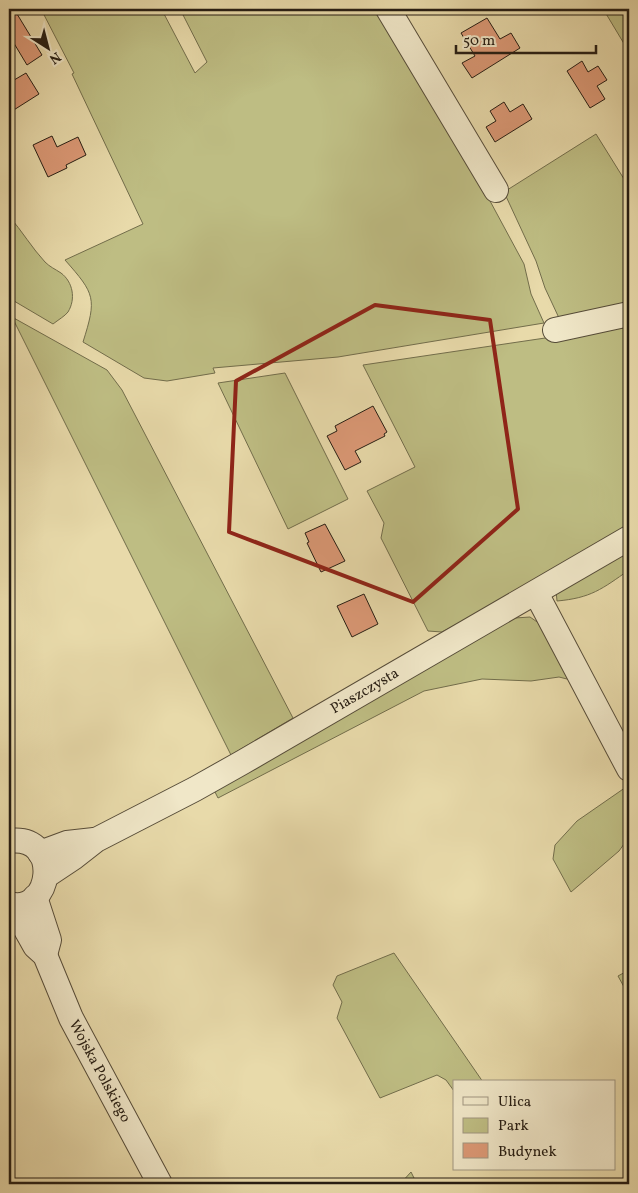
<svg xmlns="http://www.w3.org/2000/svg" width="638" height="1193" viewBox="0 0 638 1193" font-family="Vollkorn,serif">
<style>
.green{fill:#bebd83;stroke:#726d4b}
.building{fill:#dc9976;stroke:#261d13}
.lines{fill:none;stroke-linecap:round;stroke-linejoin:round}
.minor-casing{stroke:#564c39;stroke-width:26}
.minor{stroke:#f0e7c8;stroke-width:24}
.marked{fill:none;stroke:#8f2418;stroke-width:4;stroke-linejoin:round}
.labels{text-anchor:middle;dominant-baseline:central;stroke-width:4;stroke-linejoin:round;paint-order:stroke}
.street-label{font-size:15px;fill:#261d13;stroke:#f0e7c8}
</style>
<rect width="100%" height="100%" fill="#e8daaa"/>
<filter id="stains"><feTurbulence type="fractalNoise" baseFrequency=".004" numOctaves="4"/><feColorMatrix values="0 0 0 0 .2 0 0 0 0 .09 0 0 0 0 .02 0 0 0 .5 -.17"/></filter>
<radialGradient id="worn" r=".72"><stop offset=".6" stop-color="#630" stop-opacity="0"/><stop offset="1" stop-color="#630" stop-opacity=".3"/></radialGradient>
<g class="green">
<path d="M41,9h114l2,3h6l32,61 12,-11 -27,-53h203l59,103 82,152 7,30 13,29 -206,34 -125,11 2,5 -48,8 -23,-3 -61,-36c14,-44 12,-48 -18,-82l78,-36 -71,-150 2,-1z"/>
<polygon points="603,9 629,9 629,52 605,12"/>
<polygon points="596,134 629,187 629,306 559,318 545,288 536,261 504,192"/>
<path d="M9,216c13,15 23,32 36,46 5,5 10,7 16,11 12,9 15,26 7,39 -3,4 -10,8 -15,12l-44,-26z"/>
<polygon points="12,317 107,370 122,390 293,718 231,755"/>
<polygon points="629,324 629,526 489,607 442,632 428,631 381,538 384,523 367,491 415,467 363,365 606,329"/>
<polygon points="285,373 348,499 288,529 218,383"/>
<path d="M629,547v23c-27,19 -38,28 -72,31l-1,-11z"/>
<polygon points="530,617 543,626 575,681 559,677 531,681 482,679 424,691 218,798 214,790 499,623 515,618"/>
<polygon points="629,785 629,837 619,851 571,892 553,859 555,845 577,821"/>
<polygon points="394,953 483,1082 454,1082 454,1091 446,1080 437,1075 380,1098 337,1018 342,1002 333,985 337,976"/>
<polygon points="629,970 629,996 618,976"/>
<polygon points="411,1172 417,1184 400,1184"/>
</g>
<g class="building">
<polygon points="9,9 14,9 42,55 27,65 9,35"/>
<polygon points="487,18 500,39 511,33 520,48 472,78 462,63 475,56 461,33"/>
<polygon points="582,61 588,72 598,66 607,80 597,86 605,99 590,108 567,71"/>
<polygon points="26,73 39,94 9,113 9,83"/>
<polygon points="504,102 510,112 523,104 532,119 495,142 486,127 496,121 490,111"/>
<polygon points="52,136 57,147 78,137 86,155 66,165 67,168 48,177 33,145"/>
<polygon points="373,406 387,432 384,434 385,436 355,451 361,462 345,470 327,436 337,431 335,426"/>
<polygon points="325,524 345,561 321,572 307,543 309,542 305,533"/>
<polygon points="364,594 378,624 352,637 337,606"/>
</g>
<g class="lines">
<g class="minor-casing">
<g id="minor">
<polyline points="388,9 496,190"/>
<polyline points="555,330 629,314"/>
<polyline points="536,593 629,769"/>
<path d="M9,841c54,-7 43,75 0,63"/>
<polyline points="40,853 67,843 94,840"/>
<path id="s1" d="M46,876l27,-18 23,-18 99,-51 48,-27 386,-224"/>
<polyline points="35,897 49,940 45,955"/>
<path id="s2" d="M12,905l23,41 10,9 26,63 89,166"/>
</g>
</g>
<use href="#minor" class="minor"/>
</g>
<path class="marked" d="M375,305l115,15 28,189 -105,93 -184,-70 7,-151z"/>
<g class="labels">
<g class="street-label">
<text stroke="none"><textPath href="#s1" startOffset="369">Piaszczysta</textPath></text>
<text stroke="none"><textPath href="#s2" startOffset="189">Wojska Polskiego</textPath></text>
</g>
</g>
<rect width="638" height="1193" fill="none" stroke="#e8daaa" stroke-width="30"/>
<rect x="10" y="10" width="618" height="1173" fill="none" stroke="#261d13" stroke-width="2.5"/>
<rect x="15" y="15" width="608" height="1163" fill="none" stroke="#261d13"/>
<rect x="453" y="1080" width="162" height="90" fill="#f0e7c8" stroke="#9f9680"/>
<rect x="463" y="1097" width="25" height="8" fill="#f0e7c8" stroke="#9f9680"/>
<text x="498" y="1106" font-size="15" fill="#261d13">Ulica</text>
<rect x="463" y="1118" width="25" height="15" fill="#bebd83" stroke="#9f9680"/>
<text x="498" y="1130" font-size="15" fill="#261d13">Park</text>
<rect x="463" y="1143" width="25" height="15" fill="#dc9976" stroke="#9f9680"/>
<text x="498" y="1156" font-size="15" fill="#261d13">Budynek</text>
<g transform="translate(48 48) rotate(144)" stroke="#f0e7c8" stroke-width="4" paint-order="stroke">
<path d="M0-4L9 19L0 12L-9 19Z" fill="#261d13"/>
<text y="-8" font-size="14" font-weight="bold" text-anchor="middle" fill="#261d13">N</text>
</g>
<path d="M456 45v8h140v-8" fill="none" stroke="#261d13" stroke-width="2.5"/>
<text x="463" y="45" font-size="15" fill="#261d13" stroke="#f0e7c8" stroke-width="4" paint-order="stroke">50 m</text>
<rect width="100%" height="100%" filter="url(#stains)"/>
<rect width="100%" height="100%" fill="url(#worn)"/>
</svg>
